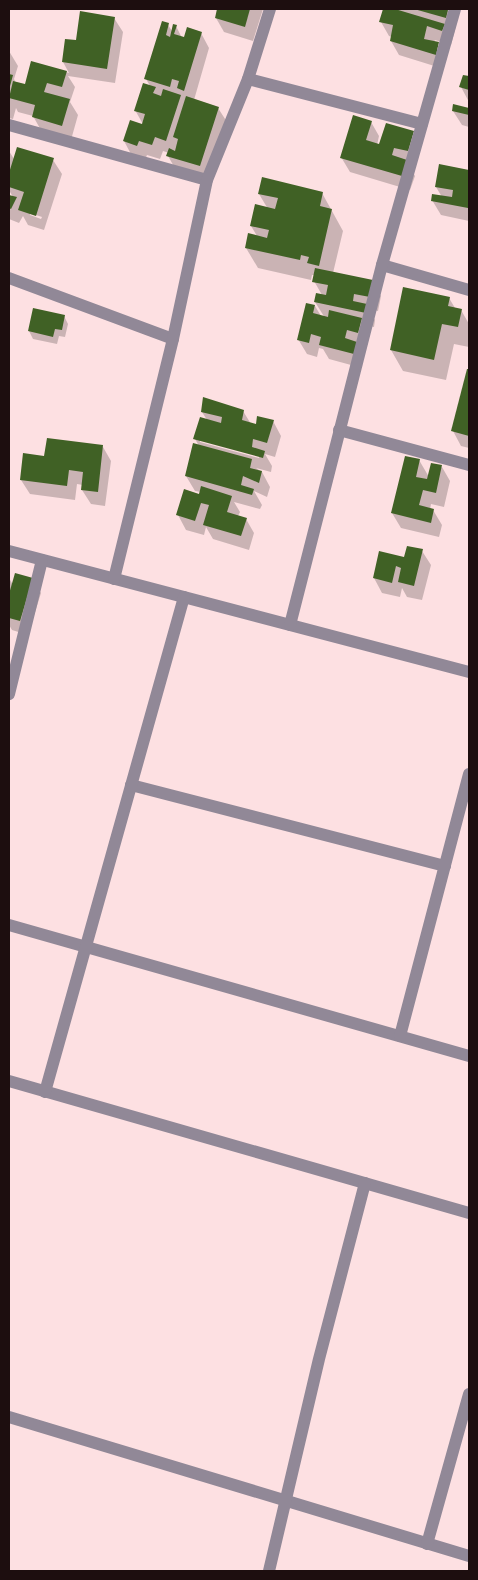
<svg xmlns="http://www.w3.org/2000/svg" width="478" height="1580" viewBox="0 0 478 1580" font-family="'Work Sans',sans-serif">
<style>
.shadow{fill:#0003;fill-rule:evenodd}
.building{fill:#406125}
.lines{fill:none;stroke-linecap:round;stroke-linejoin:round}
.street{stroke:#918897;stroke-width:12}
</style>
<rect width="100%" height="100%" fill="#fde0e2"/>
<g class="shadow">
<polygon points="219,9 263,9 253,41 224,32 216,18"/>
<polygon points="385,9 442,9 448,11 456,26 451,45 435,40 434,42 444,69 399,55 391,41 392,37 389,36 381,22"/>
<polygon points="114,18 123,32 115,83 68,76 75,87 70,102 78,115 71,140 42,132 33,116 18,112 16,108 13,119 9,118 9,51 18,66 14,79 16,83 26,86 32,62 69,73 63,62 77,42"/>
<polygon points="168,25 172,31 176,26 182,38 201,33 209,48 194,100 218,108 227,122 208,180 176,170 168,156 169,153 163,151 160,159 147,155 145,160 132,156 124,141 131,121 144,126 135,110 150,86 146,79"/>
<polygon points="464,76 469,78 469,102 461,87"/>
<polygon points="454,105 469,109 469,127 462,125 453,111"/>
<polygon points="371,122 379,136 377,145 380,146 413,133 407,163 415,176 410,190 350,172 341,157"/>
<path d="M9,151l5,8 39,1 9,14 -18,56 -16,-5 -5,-9 -4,7 -10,-4v-23l4,1 -3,-5 -1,3zM30,213l12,4 -1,2 -11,-4z"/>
<polygon points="440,166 469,171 469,221 441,215 432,200 442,197 436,187"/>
<polygon points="322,193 343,231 333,273 373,281 381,296 378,311 369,309 375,320 374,327 364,325 362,368 329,359 323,349 319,348 317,357 307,354 298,339 315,306 321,316 325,318 315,302 322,295 314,281 315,275 312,275 311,280 258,268 246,248 257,236 251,226 268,209 259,194"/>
<polygon points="404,288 449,298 455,308 461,310 469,324 469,347 454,344 446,380 403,371 391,350"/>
<polygon points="64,316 68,324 65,337 59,336 57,344 33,339 29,331"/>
<polygon points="468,370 469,370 469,448 461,446 453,431"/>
<path d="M243,411l8,13 6,2 16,-5 8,15 -6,21 -10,-3 7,12 -1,6 -15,-4 6,4 8,15 -3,10 -13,-6 8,14 -2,4 -26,-7 6,10 -2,4 8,3 8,14 -5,17 -36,-11 -7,-12 -2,8 -18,-5 -8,-15 23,-23 -6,-1 -9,-15 13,-30 -4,-7 12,-19 -5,-8zM200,439l59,17v2l-59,-16z"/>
<polygon points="103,447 111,461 105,506 91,504 82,490 83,485 77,484 75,500 30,494 21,480 45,457"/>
<polygon points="419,460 429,477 442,467 450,481 444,507 431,504 430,510 433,510 442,525 439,537 401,528 392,513"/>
<polygon points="422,551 431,565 422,600 407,597 402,588 400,597 382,593 374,578"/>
<polygon points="9,578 13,585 32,579 41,593 28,635 12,630 9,625"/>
</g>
<g class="building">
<polygon points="217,9 250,9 245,27 215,18"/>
<polygon points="383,9 395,9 445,24 442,31 427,26 424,39 439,42 436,55 390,41 393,25 379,22"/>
<polygon points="414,9 442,9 448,10 446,18"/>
<polygon points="80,11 115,17 107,69 62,62 65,39 76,40"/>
<polygon points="162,21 169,23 166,35 170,37 173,24 177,25 174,34 184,37 187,27 202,32 184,91 177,88 179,81 172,79 170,87 144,79"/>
<polygon points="31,61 67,71 62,87 47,83 44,92 70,99 62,126 32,117 35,105 9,98 13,81 25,84"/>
<polygon points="9,74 13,75 9,90"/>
<polygon points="463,75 469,76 469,90 459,87"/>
<polygon points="143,83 156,87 153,93 161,96 163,89 181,95 166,141 155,137 152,145 139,141 137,146 123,141 130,120 142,124 145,114 134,111"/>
<polygon points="186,96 219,107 200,166 166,156 169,148 175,151 178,139 173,137"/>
<polygon points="453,104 469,108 469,115 452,111"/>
<polygon points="353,115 372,121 366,140 379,144 386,123 414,131 408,151 394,148 392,155 407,160 402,176 340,158"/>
<polygon points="17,147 54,158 36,216 18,210 24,192 9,187 9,173"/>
<polygon points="439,164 469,170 468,208 431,201 432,194 452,197 453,190 435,187"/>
<polygon points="262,177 323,192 320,206 332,209 319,266 307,263 309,257 301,255 300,260 245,248 248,233 267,238 269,230 250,226 255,204 275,209 278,198 258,194"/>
<polygon points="9,195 17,197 11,209 9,208"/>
<polygon points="315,268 373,280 370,297 354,294 353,301 367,304 366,313 314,302 316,293 326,295 328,285 312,282"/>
<polygon points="403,287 450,297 448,306 462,309 458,327 442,324 434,360 390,350"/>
<polygon points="306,303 315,305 313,313 328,317 329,310 362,318 358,333 347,330 345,338 357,342 354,354 319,345 321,337 311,334 309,343 297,340"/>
<polygon points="33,308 65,315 62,330 55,329 53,337 28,331"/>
<polygon points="467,369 469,369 469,436 451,431"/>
<polygon points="203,397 244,410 242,420 256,424 257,416 274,420 267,443 253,439 252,447 265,451 263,458 193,439 200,417 221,423 222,417 201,412"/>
<polygon points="47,438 103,445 98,492 81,490 83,472 69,470 67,486 20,480 23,453 44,456"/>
<polygon points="193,443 252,459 250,468 262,471 259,483 243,476 241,485 254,489 252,495 185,476"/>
<polygon points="405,456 420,459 416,477 427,479 431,463 442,465 436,493 423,490 419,505 434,509 431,523 391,513"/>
<polygon points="201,486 232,496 227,512 247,518 241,536 203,525 209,505 201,503 195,521 176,515 184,489 199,494"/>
<polygon points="407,546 423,549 414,586 398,582 401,568 396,566 392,583 373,578 379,551 404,557"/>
<polygon points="15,573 33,578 20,621 9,618 9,594"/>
</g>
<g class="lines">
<g class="street">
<polyline points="248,79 422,124"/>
<polyline points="9,125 207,180"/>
<polyline points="382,265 469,290"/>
<polyline points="9,278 173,339"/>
<polyline points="339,430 469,465"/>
<polyline points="9,551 469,672"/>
<polyline points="114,579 173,339 207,180 248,79 270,9"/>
<polyline points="290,625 382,265 455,9"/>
<polyline points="9,694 42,560"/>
<polyline points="131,785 445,866"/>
<polyline points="9,925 469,1056"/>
<polyline points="400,1036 469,774"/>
<polyline points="9,1081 469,1213"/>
<polyline points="45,1092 184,597"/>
<polyline points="9,1417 469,1556"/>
<polyline points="427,1544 469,1394"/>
<polyline points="269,1571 319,1359 365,1183"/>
</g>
</g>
<rect width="478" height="1580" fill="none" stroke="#1d0e0f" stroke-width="20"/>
</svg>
